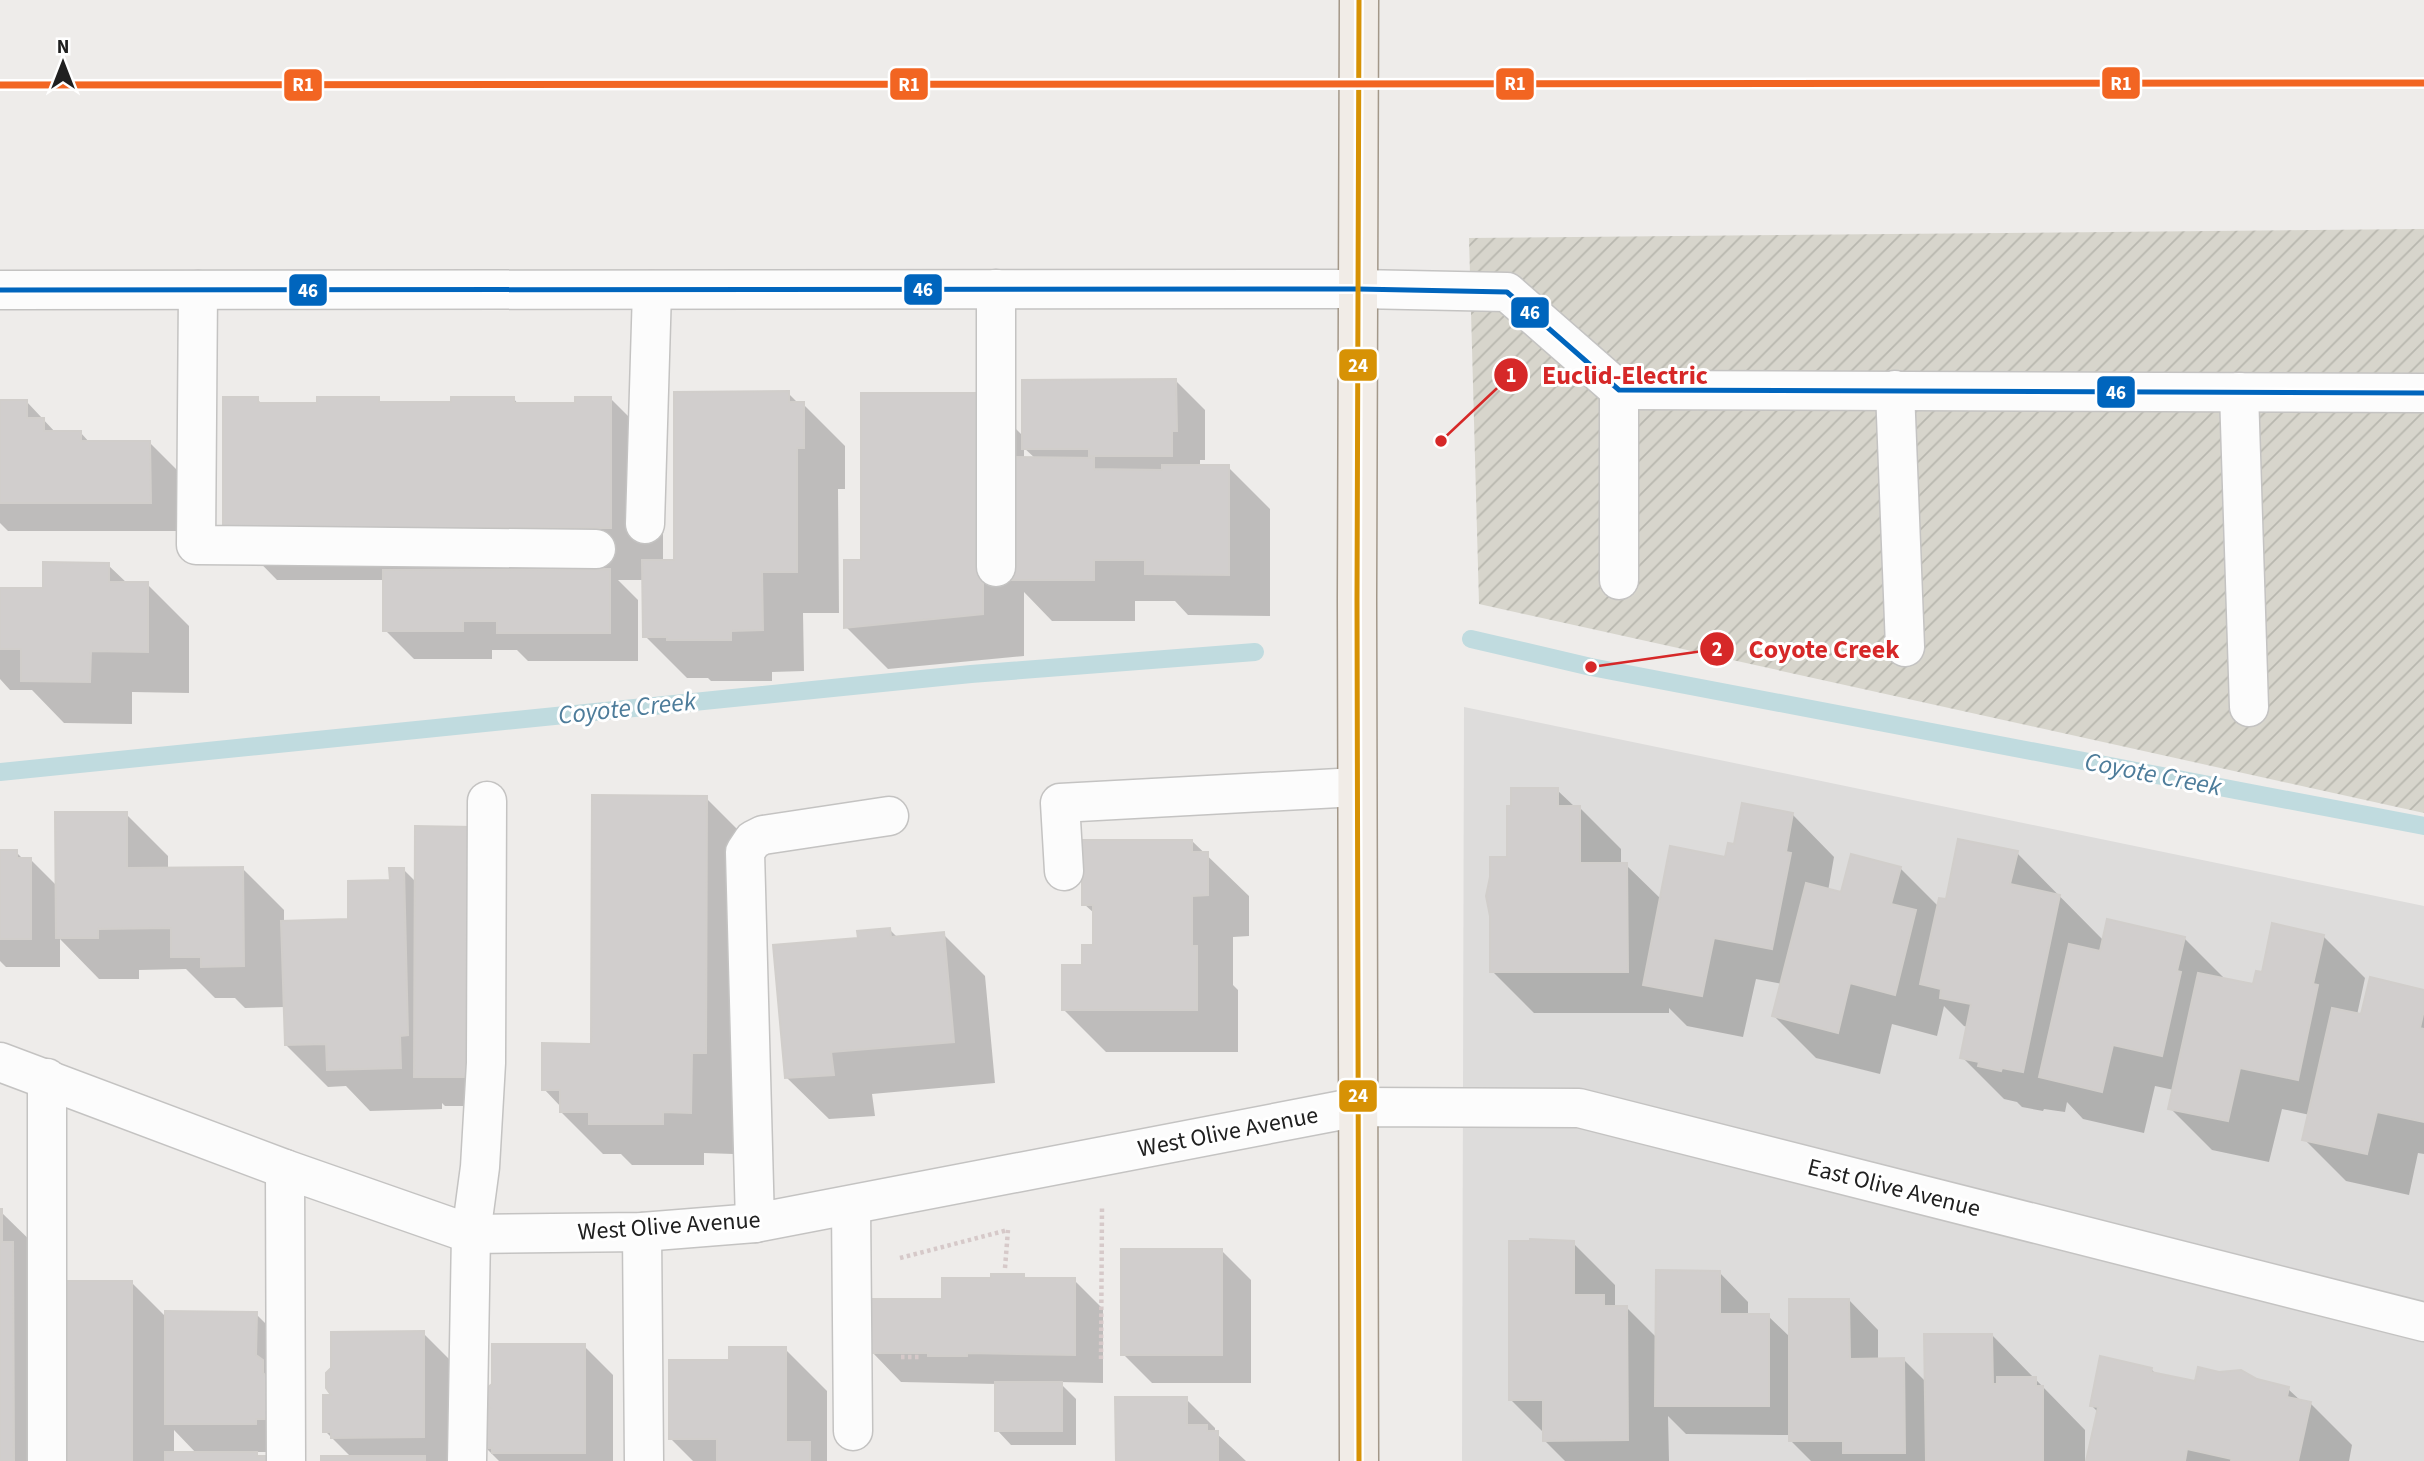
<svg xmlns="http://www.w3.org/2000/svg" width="2424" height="1461" viewBox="0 0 2424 1461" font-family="'Source Sans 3',sans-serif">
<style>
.residential{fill:#dddcdb}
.construction{fill:url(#construction-furrows)}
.shadow{fill:#0003;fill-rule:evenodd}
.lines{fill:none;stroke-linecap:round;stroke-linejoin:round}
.stream{stroke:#c0dbdf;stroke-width:18}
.building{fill:#d1cecd;stroke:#d1cecb;stroke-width:2}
.minor-casing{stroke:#c4c3c2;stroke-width:41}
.major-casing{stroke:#a39788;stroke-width:41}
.path{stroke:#d6c9c9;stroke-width:4.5;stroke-dasharray:3.5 3.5;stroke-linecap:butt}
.minor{stroke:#fcfcfc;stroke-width:38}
.major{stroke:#f1ece7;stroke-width:38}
.bus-1-casing{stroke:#fff;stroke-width:10}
.bus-2-casing{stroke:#fff;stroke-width:10}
.bus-1{stroke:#0065bd;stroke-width:5}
.bus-2{stroke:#d79205;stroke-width:5}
.rail-1-casing{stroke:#fff;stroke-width:12}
.rail-1{stroke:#f26522;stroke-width:7}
.labels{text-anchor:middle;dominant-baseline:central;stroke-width:6;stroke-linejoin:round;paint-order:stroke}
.street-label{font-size:24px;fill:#202020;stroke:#fff}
.water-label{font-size:26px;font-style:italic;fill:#4d7c9a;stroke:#fff}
.leader{fill:none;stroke:#d62828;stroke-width:2.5}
.callout-dot{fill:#d62828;stroke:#fff;stroke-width:2.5}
.mark-label{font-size:21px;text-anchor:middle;font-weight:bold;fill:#fff}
.callout-label{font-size:26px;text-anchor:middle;font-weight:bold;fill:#d62828;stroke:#fff;stroke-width:6;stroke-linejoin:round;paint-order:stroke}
.line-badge{stroke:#fff;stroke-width:2.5}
.badge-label{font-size:19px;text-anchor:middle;font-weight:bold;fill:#fff}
</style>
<defs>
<pattern id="construction-furrows" width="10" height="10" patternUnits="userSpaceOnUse" patternTransform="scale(1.75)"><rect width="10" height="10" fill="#d7d5cc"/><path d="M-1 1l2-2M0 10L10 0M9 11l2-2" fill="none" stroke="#b8b7af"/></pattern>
</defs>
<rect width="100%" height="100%" fill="#eeecea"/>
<polygon class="residential" points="1464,707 2424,906 2424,1461 1462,1461"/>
<polygon class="construction" points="2424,229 2424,813 1479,604 1469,238"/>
<g class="shadow">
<path d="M1175,380l30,30v50h-5v7h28l42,42v107l-82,-1 -13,-14h-40v20h-83l-28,-29v64l-136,13 -42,-42 17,-65 119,-167 42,42zM1024,448l12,11h-12z"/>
<polygon points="788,393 799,404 803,404 845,446 845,489 838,489 839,613 803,613 804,671 772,672 772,681 711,681 708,678 687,678 645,636 644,580 618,580 638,600 638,661 528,661 517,650 492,650 492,659 414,659 385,630 385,580 277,580 225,527 257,399 263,405 319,405 378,399 383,404 453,404 514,399 519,405 577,405 611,399 663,451 663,562 676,562"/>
<polygon points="0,402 27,402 56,433 81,433 90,443 150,443 179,472 179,531 8,531 0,523"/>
<polygon points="108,565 128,584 147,584 189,626 189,693 132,692 132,724 64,723 32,690 10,690 0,679 0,590 44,590"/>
<polygon points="1557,790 1575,807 1579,807 1621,849 1621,865 1626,865 1662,900 1727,859 1735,846 1793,815 1834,857 1828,891 1842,894 1900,868 1939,907 2017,853 2104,941 2184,938 2226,980 2254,986 2263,974 2323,936 2365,978 2357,1015 2363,1016 2424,992 2424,1154 2418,1153 2409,1195 2346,1181 2304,1139 2310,1115 2282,1109 2269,1162 2212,1150 2170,1108 2174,1090 2155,1086 2144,1133 2083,1119 2067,1102 2065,1112 2044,1109 2043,1111 2022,1107 2017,1102 2004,1099 1962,1057 1968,1027 1964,1026 1944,1006 1937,1036 1892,1024 1880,1074 1816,1058 1774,1016 1782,984 1756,979 1743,1037 1687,1026 1669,1008 1669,1013 1534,1013 1492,971 1509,859"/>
<polygon points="706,798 748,840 733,1094 733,1154 704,1153 704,1165 632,1165 621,1154 603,1154 561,1112 561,1107 544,1089 593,1046"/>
<polygon points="126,814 168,856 168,869 243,869 284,910 284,923 350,921 404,870 416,882 501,1106 445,1106 442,1103 442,1109 370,1111 346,1086 328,1087 286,1045 285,1007 245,1008 235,998 215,998 186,969 139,970 139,979 99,979 60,939 60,967 6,967 0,961 0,852 16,852 24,860 31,860 57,886"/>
<polygon points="1192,841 1249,896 1249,936 1233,937 1233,985 1238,990 1238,1052 1106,1052 1064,1010 1095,947 1095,914 1084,904"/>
<polygon points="890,930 898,938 943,934 985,976 995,1083 872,1094 875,1116 829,1119 787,1078 860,939"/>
<polygon points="0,1211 43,1253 55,1461 0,1461"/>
<polygon points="1573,1243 1615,1285 1615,1307 1626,1307 1657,1338 1719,1272 1748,1302 1748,1316 1768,1316 1791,1338 1849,1300 1878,1330 1878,1360 1904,1360 1927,1383 1992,1335 2085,1430 2085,1461 1811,1461 1791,1441 1791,1435 1686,1434 1668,1416 1669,1461 1565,1461 1545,1441 1545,1434 1510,1399"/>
<polygon points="1222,1251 1251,1280 1251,1383 1152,1383 1123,1354"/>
<polygon points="1023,1275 1028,1280 1074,1280 1103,1309 1103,1383 1059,1382 1076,1399 1076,1445 1011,1445 997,1430 997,1384 901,1382 872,1352 944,1300 993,1280"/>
<path d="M132,1283l35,35 89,-4 29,29v109h-30l5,6 10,3h-211zM174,1430l23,24h-23z"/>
<polygon points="423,1333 452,1362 453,1461 323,1461 352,1458 325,1431 335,1397"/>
<polygon points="584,1346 613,1375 613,1461 499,1461 485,1447 494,1410"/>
<polygon points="785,1349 827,1391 827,1461 693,1461 671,1439 730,1362"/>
<polygon points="2151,1369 2156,1374 2196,1383 2256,1381 2288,1389 2301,1401 2310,1403 2352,1445 2349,1461 2087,1461 2098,1412 2091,1405"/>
<polygon points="1186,1399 1215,1428 1215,1432 1246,1461 1118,1461"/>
</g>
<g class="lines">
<g class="stream">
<polyline points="1471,639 1591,667 2424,826"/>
<polyline points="0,772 971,674 1255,652"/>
</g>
</g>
<g class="building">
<polygon points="1176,379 1177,431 1172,431 1172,456 1089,456 1089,449 1022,449 1022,380"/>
<polygon points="789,391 789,402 804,402 804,448 797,448 797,572 762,572 763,630 731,631 731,640 667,640 667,637 643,637 642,560 674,560 674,392"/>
<polygon points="861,393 983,393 983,614 844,628 844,560 861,560"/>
<polygon points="223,397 258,397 258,403 317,403 317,397 379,397 379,402 451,402 451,397 514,397 514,403 575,403 575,397 611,397 611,528 223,528"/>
<polygon points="0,400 27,400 27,418 44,418 44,431 81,431 81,441 150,441 151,503 0,503"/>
<polygon points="1009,457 1094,458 1094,469 1162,470 1162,465 1229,465 1229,575 1145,574 1145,560 1094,560 1094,580 1009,580"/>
<polygon points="43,562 109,563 109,582 148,582 148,652 91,651 90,682 21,681 21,649 0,649 0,588 43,588"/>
<polygon points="610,569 610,633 497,633 497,621 463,621 463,631 383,631 383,570"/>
<polygon points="1511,788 1558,788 1558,806 1580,806 1580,863 1627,863 1628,972 1490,972 1490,916 1486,896 1490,877 1490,857 1507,857 1507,806 1511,806"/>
<polygon points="592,795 707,796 706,1053 692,1053 691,1113 663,1112 663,1124 589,1124 589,1112 560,1112 560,1090 542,1090 542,1043 591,1044"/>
<polygon points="1742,803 1793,813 1786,852 1791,853 1772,949 1714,938 1702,996 1643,985 1670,846 1725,857 1728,843 1734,844"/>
<polygon points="55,812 127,812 127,868 243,867 244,966 201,967 201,957 171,957 171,928 98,929 98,938 56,938"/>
<polygon points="415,826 473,827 472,1077 414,1077"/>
<polygon points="1958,839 2018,851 2010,884 2060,895 2023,1072 2002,1068 2001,1071 1978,1066 1979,1062 1960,1058 1971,1004 1940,998 1941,989 1920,984 1939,898 1946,899"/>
<polygon points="1082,840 1192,840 1192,852 1208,852 1208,895 1192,896 1192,946 1197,946 1197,1010 1062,1010 1062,965 1082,965 1082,945 1093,945 1093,905 1082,905"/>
<polygon points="0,850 17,850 17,858 31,858 31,939 0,939"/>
<polygon points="1851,854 1901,867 1891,904 1916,910 1895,995 1850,983 1838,1033 1772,1016 1806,883 1841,892"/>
<polygon points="389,868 404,868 408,1035 400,1036 401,1068 327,1070 326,1044 285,1045 281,921 348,919 348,881 390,880"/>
<polygon points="2107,919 2185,937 2177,971 2181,972 2162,1056 2113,1045 2102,1092 2039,1077 2069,944 2100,951"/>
<polygon points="2272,923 2324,935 2313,984 2318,985 2298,1080 2240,1068 2228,1121 2168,1109 2198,973 2253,984 2256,971 2262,972"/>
<polygon points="890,928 891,937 944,932 954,1042 831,1052 834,1075 785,1078 773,945 858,938 857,931"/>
<polygon points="2370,977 2424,990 2424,1010 2420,1028 2424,1029 2424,1122 2377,1112 2367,1154 2302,1140 2332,1008 2361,1014"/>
<polygon points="0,1209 2,1209 2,1242 13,1242 14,1461 0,1461"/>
<polygon points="1530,1239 1574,1241 1574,1295 1604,1295 1604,1306 1627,1306 1628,1440 1543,1441 1543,1400 1509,1400 1509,1241 1530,1241"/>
<rect x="1121" y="1249" width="101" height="106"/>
<polygon points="1656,1270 1720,1271 1720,1314 1769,1314 1769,1406 1655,1406"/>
<polygon points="991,1274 1024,1274 1024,1278 1075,1278 1075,1355 967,1353 967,1356 928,1356 928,1353 870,1353 870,1299 942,1299 942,1278 991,1278"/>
<rect x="57" y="1281" width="75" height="180"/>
<polygon points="1789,1299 1849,1299 1850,1359 1904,1358 1905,1453 1843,1453 1843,1441 1789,1441"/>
<polygon points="165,1311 257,1312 256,1355 263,1360 263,1373 268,1378 268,1419 256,1419 256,1424 165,1424"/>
<polygon points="424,1331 424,1437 331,1438 331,1432 323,1432 323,1395 331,1395 326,1388 326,1373 331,1368 331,1332"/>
<polygon points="1924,1334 1992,1334 1993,1384 1997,1384 1997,1377 2036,1377 2036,1386 2043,1386 2043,1461 1926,1461"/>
<polygon points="492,1344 585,1344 585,1453 492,1453 492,1448 484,1448 483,1408 490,1408 487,1405 486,1389 492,1384"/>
<polygon points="729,1347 786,1347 786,1442 810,1442 810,1461 717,1461 717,1439 669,1439 669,1360 729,1360"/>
<polygon points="2100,1356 2152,1368 2151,1372 2195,1381 2198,1367 2219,1372 2241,1370 2257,1379 2289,1387 2287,1397 2311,1402 2298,1461 2231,1461 2232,1459 2187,1449 2185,1461 2086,1461 2098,1407 2090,1406"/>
<rect x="995" y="1382" width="67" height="49"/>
<polygon points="1115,1397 1187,1397 1187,1425 1207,1425 1207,1431 1218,1431 1218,1461 1116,1461"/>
<polygon points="165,1452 257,1452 257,1456 268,1456 268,1461 165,1461"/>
<rect x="321" y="1456" width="104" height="5"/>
</g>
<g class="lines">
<g class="minor-casing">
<g id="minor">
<polyline points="996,289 996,567"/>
<polyline points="0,290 1358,289 1507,292 1619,390 2424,393"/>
<polyline points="198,290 196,545 596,549"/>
<polyline points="1895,390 1905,647"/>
<polyline points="2239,392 2249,707"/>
<polyline points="645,524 652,290"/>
<polyline points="1619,580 1619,390"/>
<polyline points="1064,871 1060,803 1357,787"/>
<polyline points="0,1062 285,1169 471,1234 642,1232 755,1223 1358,1107 1579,1108 2424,1322"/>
<polyline points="47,1078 47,1461"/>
<polyline points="285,1169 286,1461"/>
<polyline points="851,1206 853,1431"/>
<polyline points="755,1223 745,852 753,840 763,835 889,816"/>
<polyline points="642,1232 644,1461"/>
<polyline points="467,1461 471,1234 480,1167 486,1063 487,801"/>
</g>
</g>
<g class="major-casing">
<polyline id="major" points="1359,1461 1357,600 1359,0"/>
</g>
<g class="path">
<polyline points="900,1258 1008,1230"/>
<polyline points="1005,1268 1008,1230"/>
<polyline points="901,1357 921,1357"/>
<polyline points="1101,1359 1102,1206"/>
</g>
<use href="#minor" class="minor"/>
<use href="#major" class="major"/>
<g class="bus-1-casing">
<polyline id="bus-1" points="0,290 1358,289 1507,292 1619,390 2424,393"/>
</g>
<g class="bus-2-casing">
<polyline id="bus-2" points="1359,1461 1357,600 1359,0"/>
</g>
<use href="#bus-1" class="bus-1"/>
<use href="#bus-2" class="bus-2"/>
<g class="rail-1-casing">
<polyline id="rail-1" points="0,85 2424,83"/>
</g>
<use href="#rail-1" class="rail-1"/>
</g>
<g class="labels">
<g class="street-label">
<text transform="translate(1228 1132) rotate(-11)">West Olive Avenue</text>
<text transform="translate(1894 1188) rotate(14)">East Olive Avenue</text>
<text transform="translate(669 1226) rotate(-4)">West Olive Avenue</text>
</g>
<g class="water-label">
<text transform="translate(627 708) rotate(-6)">Coyote Creek</text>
<text transform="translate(2153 774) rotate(11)">Coyote Creek</text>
</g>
</g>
<path class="leader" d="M1441 441L1511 375M1591 667L1717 649"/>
<g class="callout-dot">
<circle cx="1441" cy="441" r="7"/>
<circle cx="1591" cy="667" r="7"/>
<circle cx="1511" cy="375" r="18"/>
<circle cx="1717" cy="649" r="18"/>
</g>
<g class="mark-label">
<text x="1511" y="382">1</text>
<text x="1717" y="656">2</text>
</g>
<g class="callout-label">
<text x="1625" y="384">Euclid-Electric</text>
<text x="1824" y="658">Coyote Creek</text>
</g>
<g class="line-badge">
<rect x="2101" y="66" width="40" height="34" rx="7" fill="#f26522"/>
<rect x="1495" y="67" width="40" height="34" rx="7" fill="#f26522"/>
<rect x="889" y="67" width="40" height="34" rx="7" fill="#f26522"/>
<rect x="283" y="68" width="40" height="34" rx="7" fill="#f26522"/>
<rect x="903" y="273" width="40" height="33" rx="7" fill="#0065bd"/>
<rect x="288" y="273" width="40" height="34" rx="7" fill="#0065bd"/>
<rect x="1510" y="296" width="40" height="33" rx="7" fill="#0065bd"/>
<rect x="1338" y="348" width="40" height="34" rx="7" fill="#d79205"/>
<rect x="2096" y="375" width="40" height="34" rx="7" fill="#0065bd"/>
<rect x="1338" y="1079" width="40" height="34" rx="7" fill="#d79205"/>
</g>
<g class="badge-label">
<text x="2121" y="90">R1</text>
<text x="1515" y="90">R1</text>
<text x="909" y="91">R1</text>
<text x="303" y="91">R1</text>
<text x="923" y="296">46</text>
<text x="308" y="297">46</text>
<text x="1530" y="319">46</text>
<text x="1358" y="372">24</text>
<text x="2116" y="399">46</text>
<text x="1358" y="1102">24</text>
</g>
<g transform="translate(63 63)" stroke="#ffffff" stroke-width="5" paint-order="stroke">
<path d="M0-5L12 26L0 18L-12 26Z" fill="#202020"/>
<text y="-10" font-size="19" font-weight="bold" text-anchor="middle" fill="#202020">N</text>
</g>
</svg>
